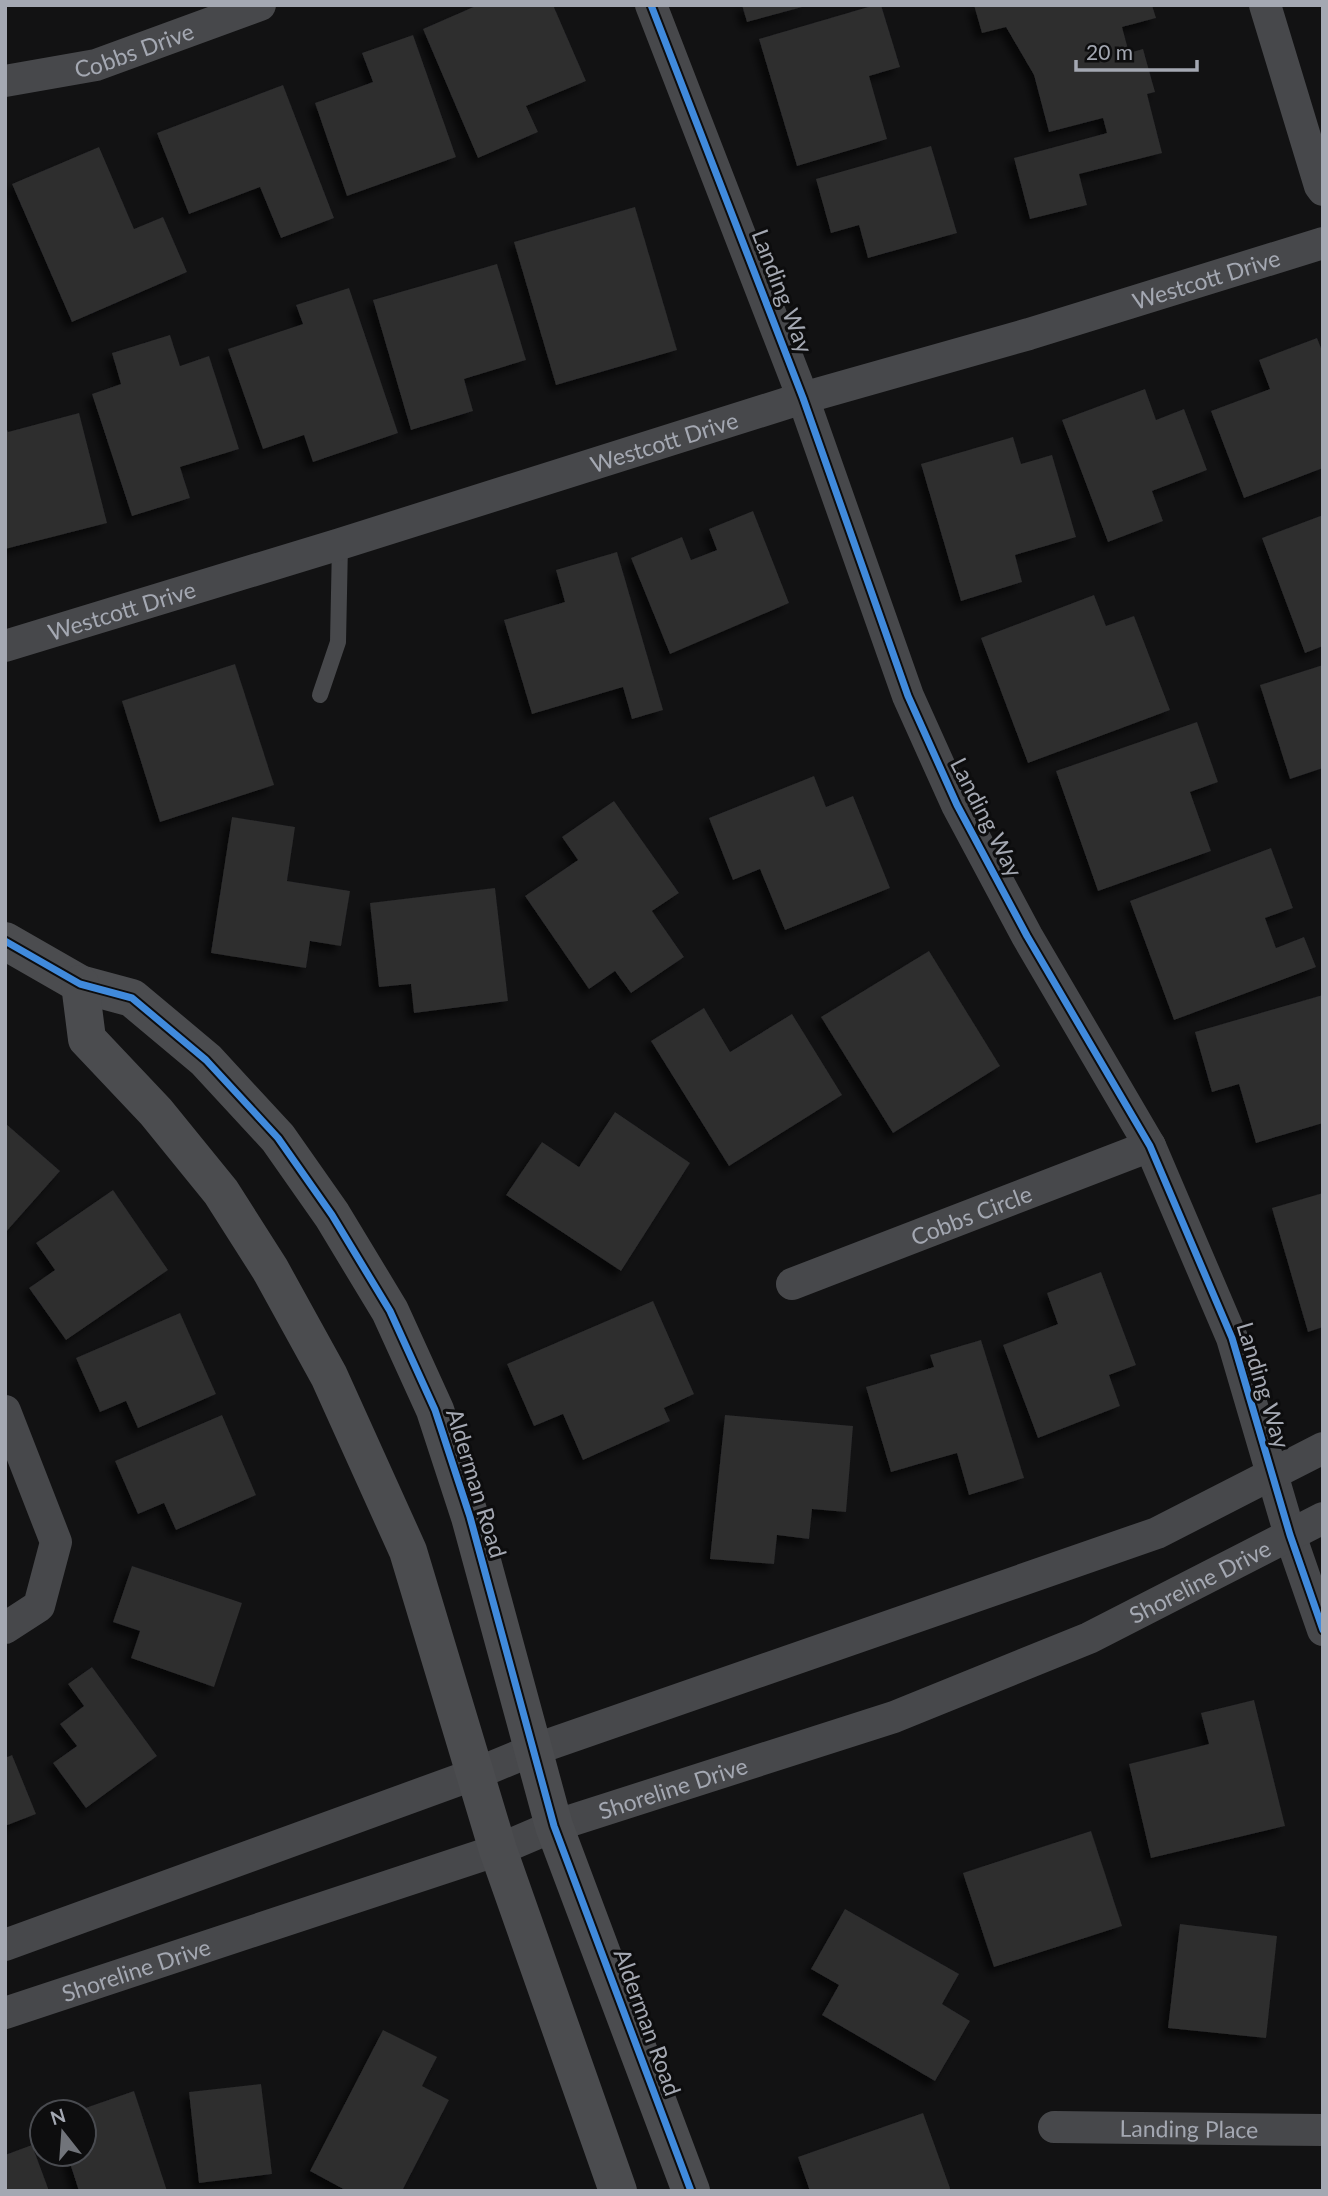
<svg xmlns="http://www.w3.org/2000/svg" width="1328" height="2196" viewBox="0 0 1328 2196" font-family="Lato,sans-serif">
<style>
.building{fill:#2d2d2e;filter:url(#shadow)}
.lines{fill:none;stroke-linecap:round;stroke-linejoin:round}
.lane{stroke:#47484b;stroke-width:16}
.street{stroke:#47484b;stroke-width:32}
.secondary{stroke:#4b4c4f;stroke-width:38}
.cycleway-casing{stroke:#0d0d0e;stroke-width:11}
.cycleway{stroke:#408adc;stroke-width:7}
.labels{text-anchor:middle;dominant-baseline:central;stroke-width:6;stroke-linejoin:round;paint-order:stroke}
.street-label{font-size:23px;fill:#a4a8b2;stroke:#0d0d0e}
</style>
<defs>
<filter id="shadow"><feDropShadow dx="-6" dy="6" stdDeviation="3.5" flood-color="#0009"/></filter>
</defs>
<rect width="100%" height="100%" fill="#121213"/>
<g class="building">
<polygon points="478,5 553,5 586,81 526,106 538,132 478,158 423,29"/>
<polygon points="742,5 806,5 806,6 747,22"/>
<polygon points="875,5 881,5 900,67 869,76 887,139 797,166 759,39"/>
<polygon points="974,5 1152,5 1156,18 1122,27 1129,53 1143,49 1155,92 1147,94 1162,153 1079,174 1087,205 1030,219 1014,158 1107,133 1103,118 1049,132 1034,75 1006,27 982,33"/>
<polygon points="413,35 456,157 347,196 315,103 373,82 362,53"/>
<polygon points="283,85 334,218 281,238 260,187 189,214 157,133"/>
<polygon points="931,146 957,233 868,258 859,225 831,233 816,179"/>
<polygon points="99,147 134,229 163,217 187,272 72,322 12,184"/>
<polygon points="635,207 677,350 556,385 514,242"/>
<polygon points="497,264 526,360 464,379 473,411 411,430 373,300"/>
<polygon points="349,288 398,433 313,462 304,435 263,449 228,349 303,324 296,305"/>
<polygon points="170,335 180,366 209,356 239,449 180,467 190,498 132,516 92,394 121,384 112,353"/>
<polygon points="1317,338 1323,353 1323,435 1321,436 1323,468 1244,498 1211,411 1270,389 1259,360"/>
<polygon points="1145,389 1156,420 1184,409 1207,470 1152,491 1163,521 1108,542 1062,420"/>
<polygon points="79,413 107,523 5,549 5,424 8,432"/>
<polygon points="1013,437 1021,464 1052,455 1076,537 1015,555 1022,582 961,601 921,464"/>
<polygon points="753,511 789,603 670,654 631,558 682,537 691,560 717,550 709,529"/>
<polygon points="1323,515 1323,646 1305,653 1262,538"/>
<polygon points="617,552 663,710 632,719 623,687 532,714 504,620 565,602 556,570"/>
<polygon points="1094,595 1106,626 1134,616 1170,710 1028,763 981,638"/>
<polygon points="235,664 274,785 160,822 122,701"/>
<polygon points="1323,665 1323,768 1290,779 1260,685"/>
<polygon points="1197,722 1218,782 1190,792 1211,851 1098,891 1056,771"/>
<polygon points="814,776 826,807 853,796 890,888 785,930 760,869 733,880 709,818"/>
<polygon points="614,801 679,893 652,911 684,957 631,993 615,971 589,989 525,896 578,860 562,837"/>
<polygon points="232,817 295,827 287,881 350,891 341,946 310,941 306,968 211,953"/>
<polygon points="1271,848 1293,908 1265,918 1276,948 1304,937 1316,967 1174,1020 1130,901"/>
<polygon points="495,888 508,1001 414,1013 411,984 379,987 370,903"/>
<polygon points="929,951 1000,1066 893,1133 821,1017"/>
<polygon points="1323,995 1323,1123 1256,1143 1239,1084 1212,1092 1195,1032"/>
<polygon points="704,1008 730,1052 792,1014 842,1095 729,1166 651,1041"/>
<polygon points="615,1112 690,1163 621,1271 506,1195 542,1142 579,1167"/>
<polygon points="5,1123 60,1171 5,1233"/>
<polygon points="113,1190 168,1270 66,1340 29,1288 55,1270 36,1243"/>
<polygon points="1323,1193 1323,1327 1308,1332 1272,1208"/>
<polygon points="1101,1272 1136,1365 1109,1375 1120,1406 1038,1438 1003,1345 1058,1324 1047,1293"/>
<polygon points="653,1301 694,1394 664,1408 670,1421 583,1460 563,1414 534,1426 507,1364"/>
<polygon points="180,1313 216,1394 138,1428 126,1401 100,1412 76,1358"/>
<polygon points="981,1340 1024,1478 969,1495 957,1453 891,1472 866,1387 934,1367 930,1355"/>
<polygon points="222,1415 256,1495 176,1530 164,1503 138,1514 115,1461"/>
<polygon points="725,1415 853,1426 846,1512 812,1509 809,1539 777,1535 774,1564 710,1559"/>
<polygon points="132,1566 242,1603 214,1687 131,1658 140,1631 113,1622"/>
<polygon points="92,1667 157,1756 86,1808 53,1763 77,1746 60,1724 84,1706 68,1684"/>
<polygon points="1254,1700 1285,1826 1151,1858 1129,1764 1209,1744 1201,1713"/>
<polygon points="12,1755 36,1814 5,1826 5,1758"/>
<polygon points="1091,1831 1122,1926 994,1967 963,1873"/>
<polygon points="845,1909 959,1974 942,2004 970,2021 935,2081 822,2015 839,1985 811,1969"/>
<polygon points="1180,1924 1277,1936 1266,2038 1168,2028"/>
<polygon points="383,2030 437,2057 422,2086 449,2100 402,2191 347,2191 310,2171"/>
<polygon points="261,2084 272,2174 199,2183 189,2092"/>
<polygon points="134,2091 167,2191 79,2191 67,2154 84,2154 84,2112 74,2112"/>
<polygon points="923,2113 951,2191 810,2191 798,2157"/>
<polygon points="32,2145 49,2191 5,2191 5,2155"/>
</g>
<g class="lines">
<polyline class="lane" points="320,695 338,642 340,544"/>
<g class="street">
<polyline points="651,5 803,398 908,696 957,805 1027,936 1150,1146 1232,1338 1290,1535 1323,1630"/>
<polyline points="1265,5 1320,186 1323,190"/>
<path id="s1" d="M5,81l91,-16 164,-60"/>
<path id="s2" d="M5,646l335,-102 463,-146 226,-64 294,-91"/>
<path id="s3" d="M792,1284l358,-138"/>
<polyline points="5,1411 56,1542 39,1606 5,1628"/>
<polyline points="5,1945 475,1774 533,1750 1157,1533 1323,1448"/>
<path id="s4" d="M5,2013l493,-163 56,-24 340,-109 195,-79 234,-120"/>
<path id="s5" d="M1054,2127l269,3"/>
</g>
<g class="secondary">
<polyline points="5,941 80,984 132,998 206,1060 278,1138 332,1215 390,1311 435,1410 470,1517 554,1826 691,2191"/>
<polyline points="80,984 87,1039 156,1112 221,1192 270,1269 329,1376 408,1551 498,1850 618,2191"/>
</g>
<g class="cycleway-casing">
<g id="cycleway">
<polyline points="651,5 803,398 908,696 957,805 1027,936 1150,1146 1232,1338 1290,1535 1323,1630"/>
<polyline points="5,941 80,984 132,998 206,1060 278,1138 332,1215 390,1311 435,1410 470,1517 554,1826 691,2191"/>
</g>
</g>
<use href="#cycleway" class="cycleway"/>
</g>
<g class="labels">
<g class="street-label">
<text stroke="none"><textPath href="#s1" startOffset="133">Cobbs Drive</textPath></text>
<text stroke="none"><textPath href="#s2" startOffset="1256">Westcott Drive</textPath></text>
<text transform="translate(783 291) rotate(69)">Landing Way</text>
<text stroke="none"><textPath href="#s2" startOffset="690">Westcott Drive</textPath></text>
<text stroke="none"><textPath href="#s2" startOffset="122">Westcott Drive</textPath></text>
<text transform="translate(987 817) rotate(63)">Landing Way</text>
<text stroke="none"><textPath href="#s3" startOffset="192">Cobbs Circle</textPath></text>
<text transform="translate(1264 1385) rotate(73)">Landing Way</text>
<text transform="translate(477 1483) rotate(73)">Alderman Road</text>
<text stroke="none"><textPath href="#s4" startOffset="1272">Shoreline Drive</textPath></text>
<text stroke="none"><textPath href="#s4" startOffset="705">Shoreline Drive</textPath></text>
<text stroke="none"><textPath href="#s4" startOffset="138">Shoreline Drive</textPath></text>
<text transform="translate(648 2022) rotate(70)">Alderman Road</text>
<text stroke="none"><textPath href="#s5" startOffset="135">Landing Place</textPath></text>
</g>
</g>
<rect width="1328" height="2196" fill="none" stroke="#a4a8b2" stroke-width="14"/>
<g transform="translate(63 2133) rotate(343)"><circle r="33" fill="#0d0d0e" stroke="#494b50" stroke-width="2"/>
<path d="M0-5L12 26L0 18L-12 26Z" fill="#71747a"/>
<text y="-10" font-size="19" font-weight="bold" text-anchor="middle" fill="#a4a8b2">N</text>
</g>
<path d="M1076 60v10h121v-10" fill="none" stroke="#a4a8b2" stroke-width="3.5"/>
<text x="1086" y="60" font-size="21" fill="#a4a8b2" stroke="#0d0d0e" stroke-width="5" paint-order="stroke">20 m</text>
</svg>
